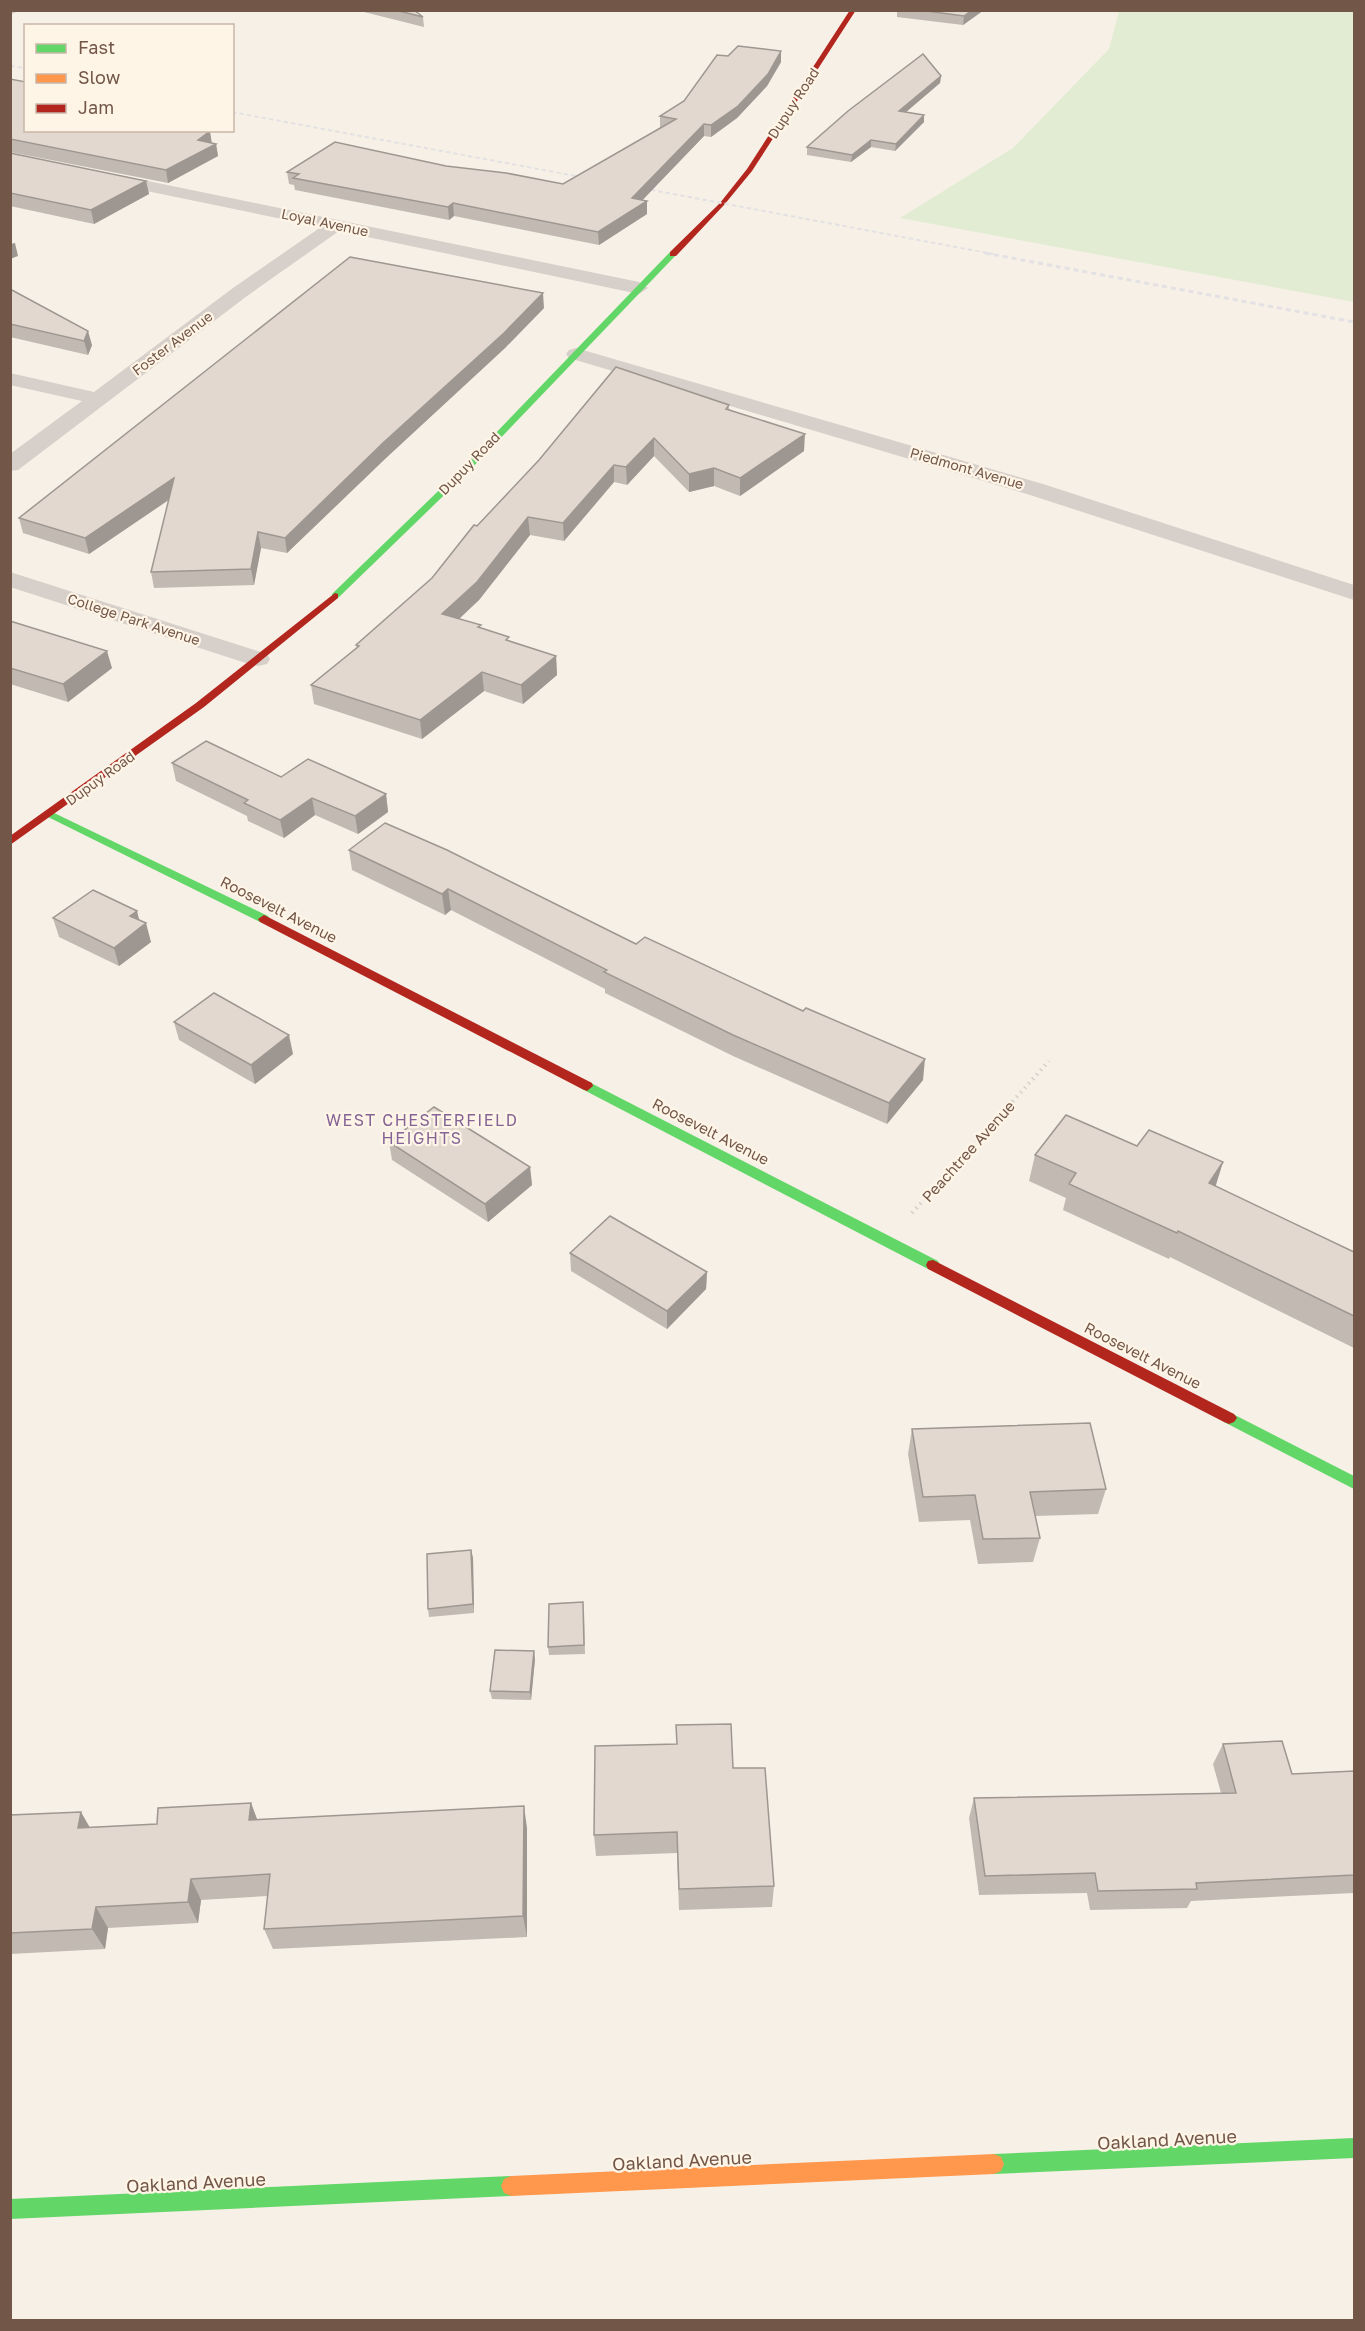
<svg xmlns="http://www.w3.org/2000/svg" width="1365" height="2331" viewBox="0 0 1365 2331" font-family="'Golos Text',sans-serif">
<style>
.green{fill:#e2ecd2}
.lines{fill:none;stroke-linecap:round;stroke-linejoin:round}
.path{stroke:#d7cfc9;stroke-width:4;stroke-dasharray:1.5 4.5;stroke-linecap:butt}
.street{fill:#d7cfc9;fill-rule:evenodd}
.fast{fill:#63d668;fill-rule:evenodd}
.slow{fill:#ff974d;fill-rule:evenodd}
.jam{fill:#b3261e;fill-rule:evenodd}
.rail-far1{stroke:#e3e1e3;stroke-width:2;stroke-dasharray:4.5 3;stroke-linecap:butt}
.rail{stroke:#e3e1e3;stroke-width:3;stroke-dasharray:5 4;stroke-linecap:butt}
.wall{fill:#c2bab2}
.shaded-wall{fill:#9e9791}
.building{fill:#e2d8cf;stroke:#9e9791;stroke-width:1.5}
.labels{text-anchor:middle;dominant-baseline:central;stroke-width:4.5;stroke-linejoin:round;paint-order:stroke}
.far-street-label{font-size:14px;fill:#725749;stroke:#fff5e7}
.street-label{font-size:15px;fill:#725749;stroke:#fff5e7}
.neighbourhood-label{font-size:16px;letter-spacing:1.5px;fill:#846496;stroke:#fff5e7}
.near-street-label{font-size:18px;fill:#725749;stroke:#fff5e7}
</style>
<rect width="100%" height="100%" fill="#f6f0e7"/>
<polygon class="green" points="1119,11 1354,11 1354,302 900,218 1013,148 1109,49"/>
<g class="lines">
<polyline class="path" points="912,1213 1049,1061"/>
<g class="street">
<polygon points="10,10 21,10 10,15"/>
<polygon points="104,172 639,282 648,288 639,294 339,231 247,296 18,470 10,471 10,454 82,401 10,385 10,373 94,392 233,288 321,227 98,181 96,177"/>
<polygon points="576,348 1043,484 1354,585 1354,600 1027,494 569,358 566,354 569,350"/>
<polygon points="10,572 267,654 270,659 267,664 258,666 249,664 10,587"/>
</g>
<g class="fast">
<polygon points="670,252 677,254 469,471 338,598 332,598 332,594 463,467"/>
<polygon points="50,811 268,916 270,919 264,923 260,922 46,816 46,812"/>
<polygon points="587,1081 938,1261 940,1265 938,1269 928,1269 582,1089 581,1086 582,1083"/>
<polygon points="1229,1412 1354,1476 1354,1489 1224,1422 1221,1418 1224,1414"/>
<polygon points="1354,2138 1354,2158 994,2174 987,2171 984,2164 987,2157 994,2154"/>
<polygon points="511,2176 518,2179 521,2186 518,2193 511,2196 10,2219 10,2199"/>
</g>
<polygon class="slow" points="994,2154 1001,2157 1004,2164 1001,2171 994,2174 511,2196 504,2193 501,2186 504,2179 511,2176"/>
<g class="jam">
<polygon points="850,10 856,10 752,171 724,205 676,256 670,256 670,252 720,203 747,169"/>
<polygon points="335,593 338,594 338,598 204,707 10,845 10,836 196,703"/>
<polygon points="264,915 592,1083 593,1086 587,1091 582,1089 260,922 258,919"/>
<polygon points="933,1260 1234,1414 1237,1418 1234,1422 1229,1424 1224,1422 928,1269 926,1265 928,1261"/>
</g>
<g class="rail-far1">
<polyline points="10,66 26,68"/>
<polyline points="232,112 592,179"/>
<polyline points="636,187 993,254"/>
</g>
<polyline class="rail" points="985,253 1354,322"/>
</g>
<g class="wall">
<polygon points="356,10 414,10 423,17 424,27"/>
<polygon points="897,10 984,10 963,25 897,17"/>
<polygon points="781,51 781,62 767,86 737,118 711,137 704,136 642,200 647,214 599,245 454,216 449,220 295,190 294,185 289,184 287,172 446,166 563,184 660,128 660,116 684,101 728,56"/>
<polygon points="941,76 940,83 906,112 924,115 924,122 895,151 871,147 851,162 807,155 807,147"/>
<polygon points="10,79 216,144 218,156 168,183 10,152"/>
<polygon points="10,153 146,181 149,194 94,224 10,206"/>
<polygon points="10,289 92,345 88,355 10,337"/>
<polygon points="544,308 505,348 386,458 287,553 261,548 254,585 154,588 151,572 169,500 89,554 23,533 19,518"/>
<polygon points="729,405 729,409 804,451 740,496 714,486 689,492 654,456 627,485 614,482 564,541 530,535 479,600 459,619 510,641 556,656 557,675 523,704 484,691 422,739 314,704 311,685 357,648 356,645 432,578 477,526 539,460"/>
<polygon points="10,621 112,668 68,702 10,684"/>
<polygon points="172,763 281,777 386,794 388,812 358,834 315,815 284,838 248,821 247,816 176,781"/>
<polygon points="349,850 636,944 923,1080 887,1124 733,1056 605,993 605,989 451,910 445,915 352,870"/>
<polygon points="53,918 140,920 151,942 119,966 59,937"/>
<polygon points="174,1022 293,1054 255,1084 179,1040"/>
<polygon points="389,1142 530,1167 532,1185 488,1222 392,1160"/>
<polygon points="1137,1146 1223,1162 1215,1186 1354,1252 1354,1348 1170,1257 1169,1259 1063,1210 1066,1198 1029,1181 1035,1155"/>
<polygon points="570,1253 707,1272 706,1289 667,1329 571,1271"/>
<polygon points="912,1429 1106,1489 1098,1514 1035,1516 1040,1538 1033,1562 978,1564 970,1520 919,1522 908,1454"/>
<polygon points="471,1550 473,1558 474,1613 429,1617 428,1609"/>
<polygon points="584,1611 585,1654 549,1655 548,1647"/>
<polygon points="535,1659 531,1700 492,1699 490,1691"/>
<polygon points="1223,1744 1292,1774 1354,1771 1354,1893 1191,1901 1187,1908 1090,1910 1087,1893 979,1895 969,1818 974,1798 1221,1793 1213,1764"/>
<polygon points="733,1768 774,1886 772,1907 679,1910 677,1853 596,1856 594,1835"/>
<polygon points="251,1803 257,1820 527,1828 527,1937 273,1949 264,1929 268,1896 201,1900 198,1923 108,1928 105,1949 10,1954 10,1815 90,1827 157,1824"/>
</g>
<g class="shaded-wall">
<polygon points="972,10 984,10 963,25 964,16"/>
<polygon points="781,51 781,62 767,86 737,118 711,137 711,125"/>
<polygon points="941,76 940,83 899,118 899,111"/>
<polygon points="924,115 924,122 895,151 896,144"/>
<polygon points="704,124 704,136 633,210 647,201 647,214 599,245 598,232"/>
<polygon points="210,131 212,144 216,144 218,156 168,183 166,170 198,140"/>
<polygon points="871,140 871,147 851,162 852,155"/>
<polygon points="146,181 149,194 94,224 91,210"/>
<polygon points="453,203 454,216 449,220 448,207"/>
<polygon points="15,243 18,256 10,259 10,244"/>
<polygon points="543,293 544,308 505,348 386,458 287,553 285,538 384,442"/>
<polygon points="88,331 92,345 88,355 84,341"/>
<polygon points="805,434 804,451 740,496 740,478"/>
<polygon points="654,438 654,456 627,485 626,467"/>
<polygon points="614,465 614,482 564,541 563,523"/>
<polygon points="714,468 714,486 689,492 689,474"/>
<polygon points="174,478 177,494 89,554 85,538"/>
<polygon points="528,517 530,535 479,600 444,633 442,614"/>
<polygon points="258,532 261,548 254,585 251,569"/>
<polygon points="107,651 112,668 68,702 63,684"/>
<polygon points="556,656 557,675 523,704 521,685"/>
<polygon points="482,672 484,691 422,739 420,720"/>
<polygon points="386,794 388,812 358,834 355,816"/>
<polygon points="312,798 315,815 284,838 280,820"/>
<polygon points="448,889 451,910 445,915 442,894"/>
<polygon points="137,911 141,927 146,923 151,942 119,966 114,948 130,916"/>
<polygon points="289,1035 293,1054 255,1084 251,1065"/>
<polygon points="925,1059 923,1080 887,1124 889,1103"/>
<polygon points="1223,1162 1215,1188 1209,1183"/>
<polygon points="530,1167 532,1185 488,1222 485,1204"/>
<polygon points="707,1272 706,1289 667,1329 667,1311"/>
<polygon points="471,1550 473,1558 474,1613 473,1604"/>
<polygon points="534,1651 535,1659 531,1700 530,1692"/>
<polygon points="251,1803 259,1824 249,1820"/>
<polygon points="524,1806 527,1828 527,1937 523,1916"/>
<polygon points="81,1812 93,1833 78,1828"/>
<polygon points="191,1879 201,1900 198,1923 188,1902"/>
<polygon points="96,1907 108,1928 105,1949 92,1929"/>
</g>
<g class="building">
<polygon points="395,10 414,10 423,17"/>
<polygon points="919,10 972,10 964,16"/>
<polygon points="738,46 781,51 768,74 738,106 711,125 704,124 632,198 647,201 598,232 453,203 448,207 293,178 299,174 287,172 335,142 446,166 506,173 563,184 676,119 660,116 684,101 717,55 728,56"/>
<polygon points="923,54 941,76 899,111 924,115 896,144 871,140 852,155 807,147 848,111"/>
<polygon points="10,79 26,82 26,130 206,130 210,131 198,140 216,144 166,170 10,139"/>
<polygon points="10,153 146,181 91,210 10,193"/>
<polygon points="350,257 543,293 504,333 384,442 285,538 258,532 251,569 151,572 174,478 85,538 19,518"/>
<polygon points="10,289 88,331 84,341 10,324"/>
<polygon points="616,367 729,405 726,409 805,434 740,478 714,468 689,474 654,438 626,467 614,465 563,523 528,517 477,582 442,614 481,625 478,627 509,637 506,640 556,656 521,685 482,672 420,720 311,685 359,646 356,645 432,578 474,525 477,526 539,460"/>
<polygon points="10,621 107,651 63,684 10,668"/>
<polygon points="206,741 281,777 308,759 386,794 355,816 312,798 280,820 244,803 248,800 172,763"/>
<polygon points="385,823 447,850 636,944 645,937 803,1011 806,1008 925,1059 889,1103 733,1035 604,972 607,970 448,889 442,894 349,850"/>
<polygon points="93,890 137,911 130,916 146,923 114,948 53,918"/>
<polygon points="214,993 289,1035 251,1065 174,1022"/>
<polygon points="434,1107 530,1167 485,1204 389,1142"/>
<polygon points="1066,1115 1137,1146 1149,1130 1223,1162 1209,1183 1354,1252 1354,1316 1178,1231 1177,1233 1069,1184 1076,1173 1035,1155"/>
<polygon points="610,1216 707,1272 667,1311 570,1253"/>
<polygon points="1090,1423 1106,1489 1030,1492 1040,1538 983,1539 975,1495 923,1497 912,1429"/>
<polygon points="471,1550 473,1604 428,1609 427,1554"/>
<polygon points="583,1602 584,1645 548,1647 549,1604"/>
<polygon points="495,1650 534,1651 530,1692 490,1691"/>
<polygon points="731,1724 733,1768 765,1768 774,1886 679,1889 677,1832 594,1835 595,1746 677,1744 676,1725"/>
<polygon points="1282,1741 1292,1774 1354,1771 1354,1875 1196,1883 1197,1889 1098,1891 1095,1873 985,1876 974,1798 1236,1793 1223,1744"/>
<polygon points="251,1803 249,1820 524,1806 523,1916 264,1929 270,1874 191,1879 188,1902 96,1907 92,1929 10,1933 10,1815 81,1812 78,1828 157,1824 158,1808"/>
</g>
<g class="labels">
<g class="far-street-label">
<text transform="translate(793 103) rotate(-57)">Dupuy Road</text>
<text transform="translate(325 222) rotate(12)">Loyal Avenue</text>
<text transform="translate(172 343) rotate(-37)">Foster Avenue</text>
<text transform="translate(469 463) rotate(-46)">Dupuy Road</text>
<text transform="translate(967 468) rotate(16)">Piedmont Avenue</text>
<text transform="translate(134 619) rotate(18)">College Park Avenue</text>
<text transform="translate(100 778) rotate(-36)">Dupuy Road</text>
</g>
<g class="street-label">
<text transform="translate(279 909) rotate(27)">Roosevelt Avenue</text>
<text transform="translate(711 1131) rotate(27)">Roosevelt Avenue</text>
<text transform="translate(968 1151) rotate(-48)">Peachtree Avenue</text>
<text transform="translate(1143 1355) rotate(27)">Roosevelt Avenue</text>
</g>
<g class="neighbourhood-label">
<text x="422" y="1120">WEST CHESTERFIELD<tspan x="422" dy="18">HEIGHTS</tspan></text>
</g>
<g class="near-street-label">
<text transform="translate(1167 2139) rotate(-3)">Oakland Avenue</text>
<text transform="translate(682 2160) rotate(-3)">Oakland Avenue</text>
<text transform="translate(196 2182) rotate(-3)">Oakland Avenue</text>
</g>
</g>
<rect width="1365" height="2331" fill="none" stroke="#725749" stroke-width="24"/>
<rect x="24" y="24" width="210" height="108" fill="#fff5e7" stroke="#c7b6a8" stroke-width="1.5"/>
<rect x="36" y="44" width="30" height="9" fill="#63d668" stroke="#c7b6a8" stroke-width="1.5"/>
<text x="78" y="54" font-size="18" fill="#725749">Fast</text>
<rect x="36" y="74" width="30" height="9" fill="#ff974d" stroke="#c7b6a8" stroke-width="1.5"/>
<text x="78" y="84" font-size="18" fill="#725749">Slow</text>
<rect x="36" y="104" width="30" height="9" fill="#b3261e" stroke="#c7b6a8" stroke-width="1.5"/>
<text x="78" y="114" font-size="18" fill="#725749">Jam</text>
</svg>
